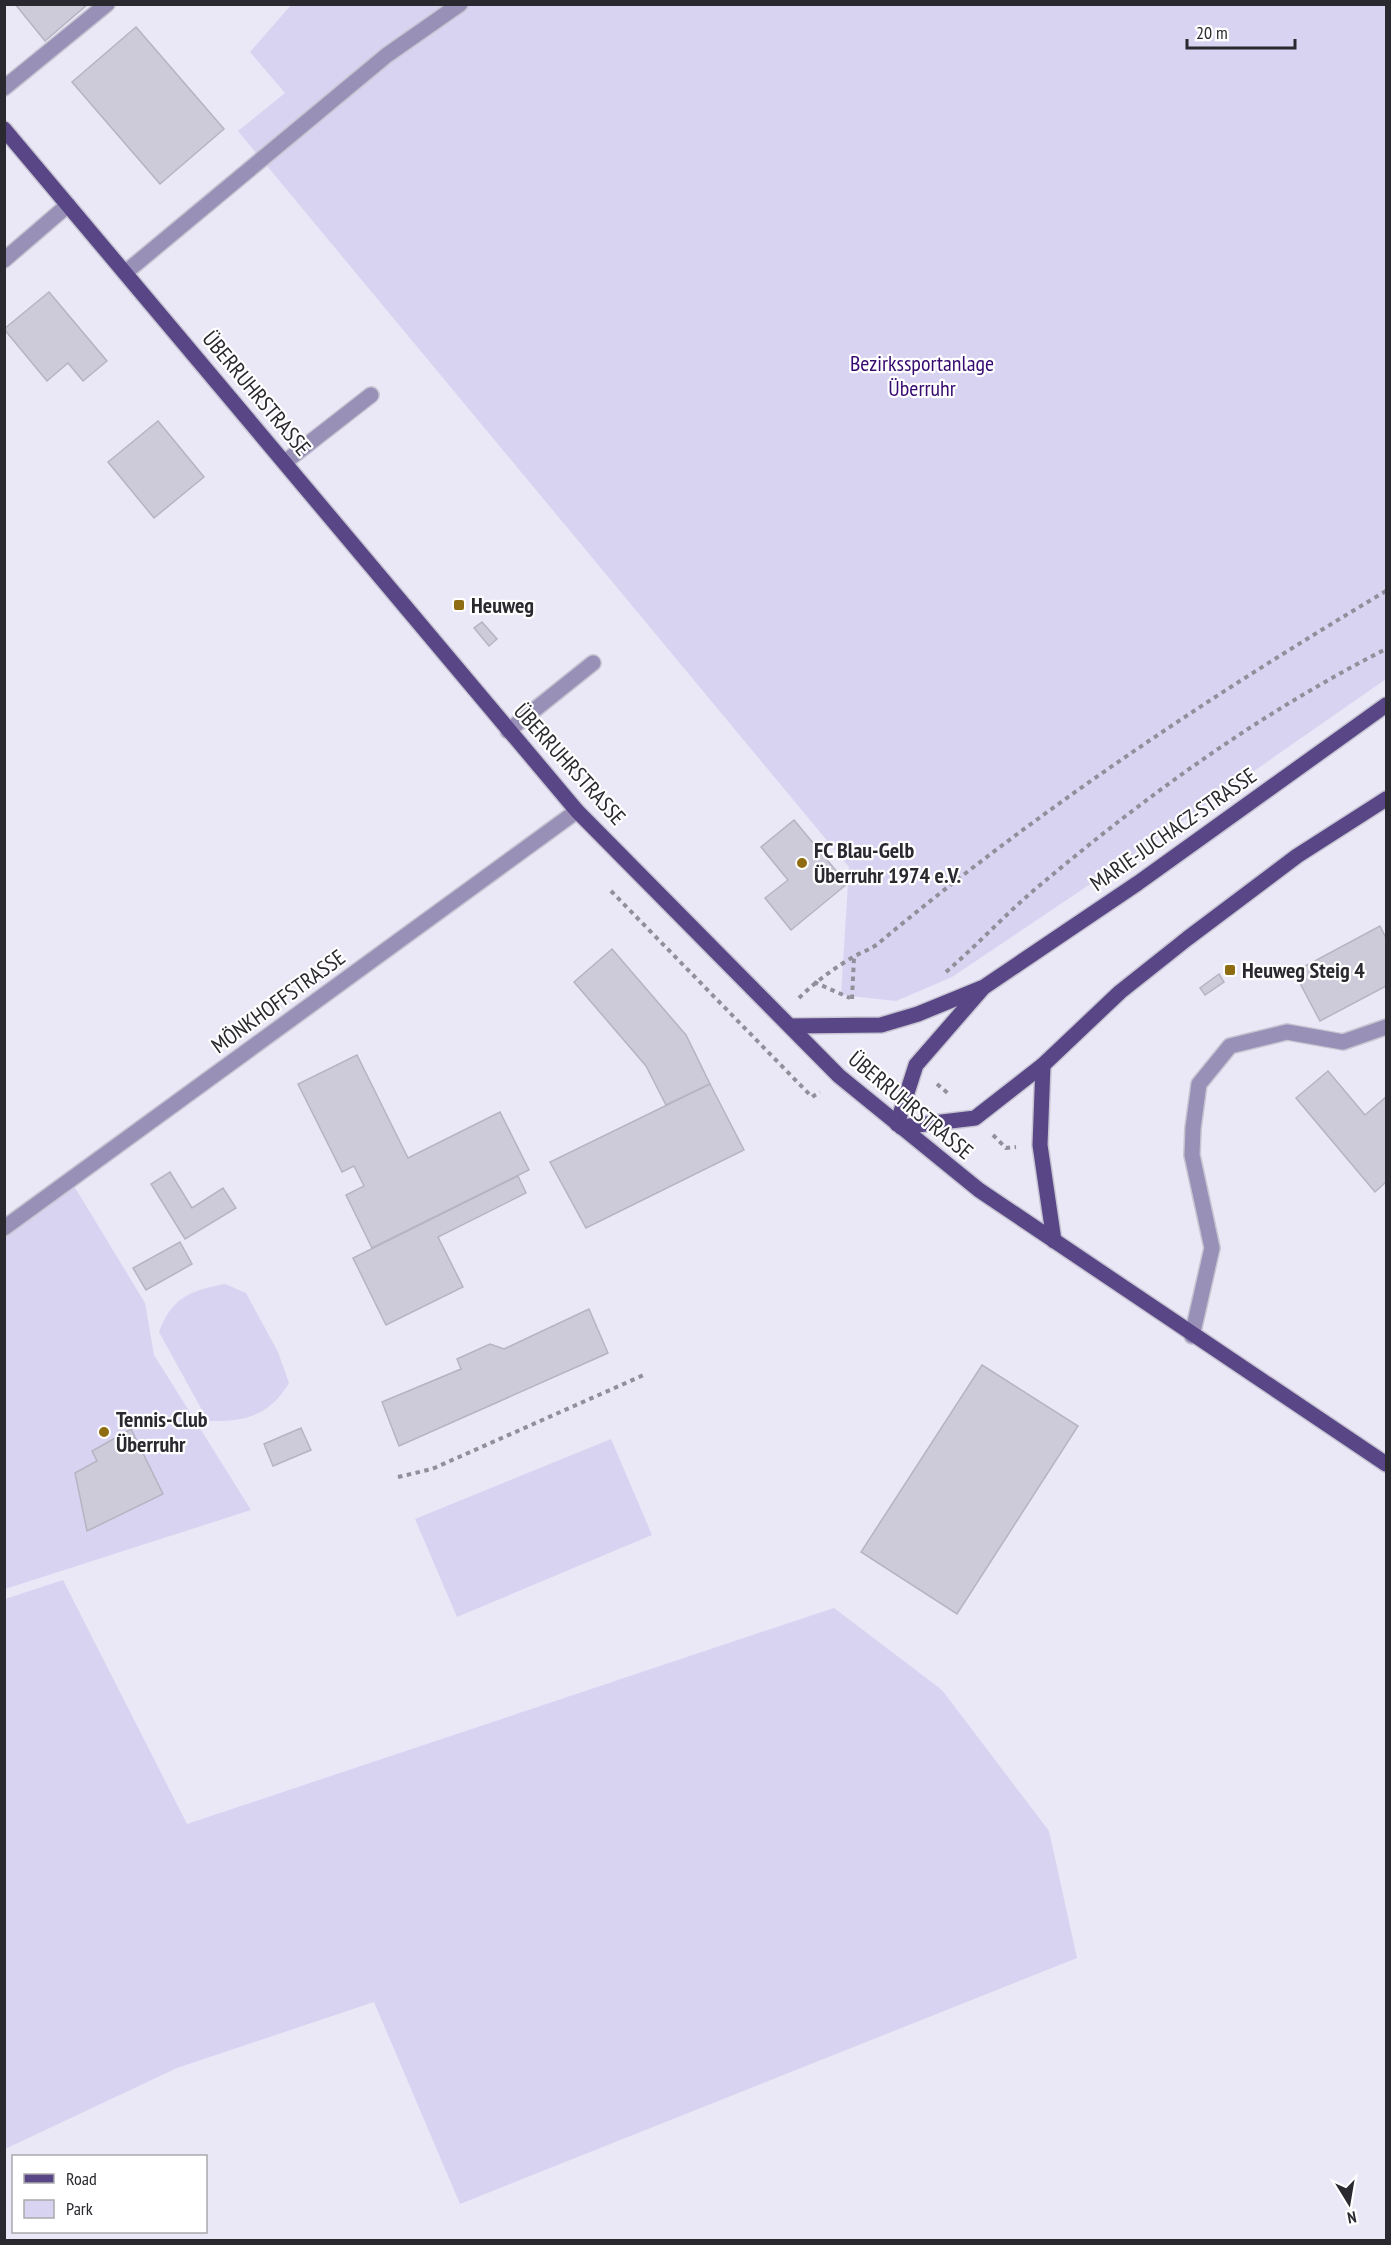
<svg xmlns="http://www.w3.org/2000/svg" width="1391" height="2245" viewBox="0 0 1391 2245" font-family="'PT Sans Narrow',sans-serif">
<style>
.green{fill:#d9d3f2}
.building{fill:#cdcad9;stroke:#b6b3c2;stroke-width:1.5}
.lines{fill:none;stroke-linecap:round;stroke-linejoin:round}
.minor-casing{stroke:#c7c5d2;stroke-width:18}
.major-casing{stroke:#c7c5d2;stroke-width:18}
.path{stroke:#918f9a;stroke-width:4;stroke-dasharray:4.5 4.5;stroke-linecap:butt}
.minor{stroke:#9890b6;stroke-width:15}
.major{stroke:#584687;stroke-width:15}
.poi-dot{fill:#8f6c11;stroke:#fff;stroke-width:2}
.labels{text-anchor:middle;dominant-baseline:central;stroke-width:4.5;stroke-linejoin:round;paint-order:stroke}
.park-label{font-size:22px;fill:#360a6f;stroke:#fff}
.street-label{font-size:22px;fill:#2a292f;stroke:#fff}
.poi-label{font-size:22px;font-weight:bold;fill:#2a292f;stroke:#fff;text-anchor:start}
</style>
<rect width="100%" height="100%" fill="#eae7f6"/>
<g class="green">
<polygon points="291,5 1386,5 1386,679 1132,856 952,977 896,1001 841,995 849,867 238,131 285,93 250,52"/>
<polygon points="74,1186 145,1303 154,1355 251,1510 5,1589 4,1234"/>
<path d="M225,1284l21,9 32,59 11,31c-20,33 -44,39 -81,38l-49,-89c12,-34 32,-42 66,-48z"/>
<polygon points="611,1439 652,1535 457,1617 415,1519"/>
<polygon points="63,1580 187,1824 834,1608 942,1690 1049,1831 1077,1958 460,2204 374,2002 177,2068 5,2149 5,1599"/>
</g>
<g class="building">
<polygon points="15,4 88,4 45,41"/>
<polygon points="136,27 224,129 160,184 72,82"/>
<polygon points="49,292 107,361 83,381 68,363 47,381 4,329"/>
<polygon points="158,421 204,477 154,518 108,462"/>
<polygon points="482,622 497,639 489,646 474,628"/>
<polygon points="794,820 847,884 791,930 765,898 788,880 761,847"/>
<polygon points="1380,926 1386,938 1386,986 1320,1021 1294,972"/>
<polygon points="612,949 686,1035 710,1084 666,1105 646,1066 574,982"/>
<polygon points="1219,974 1224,982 1205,995 1200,988"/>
<polygon points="357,1055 408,1158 500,1112 529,1170 372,1248 346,1195 364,1186 354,1166 342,1172 298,1084"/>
<polygon points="1328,1071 1365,1115 1386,1097 1386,1182 1375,1192 1296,1098"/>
<polygon points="710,1084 744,1150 586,1228 550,1162"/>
<polygon points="170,1172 192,1208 223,1188 236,1208 185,1239 151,1184"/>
<polygon points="518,1176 526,1193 438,1237 463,1287 386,1325 353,1258"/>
<polygon points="180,1242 192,1264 146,1290 133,1268"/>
<polygon points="589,1309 608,1353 399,1446 382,1402 461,1369 457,1359 490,1344 504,1349"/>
<polygon points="982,1365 1078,1426 957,1614 861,1552"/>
<polygon points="301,1428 311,1450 273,1466 264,1444"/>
<polygon points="131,1429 163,1494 87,1531 75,1473 97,1461 92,1451"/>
</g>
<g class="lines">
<g class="minor-casing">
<g id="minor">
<polyline points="4,88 107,4"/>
<polyline points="4,260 68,205"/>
<polyline points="126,272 387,55 460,4"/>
<polyline points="285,462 371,395"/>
<polyline points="508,731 593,663"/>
<polyline points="4,1228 577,811"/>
<polyline points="1192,1336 1212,1248 1192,1155 1193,1128 1199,1084 1230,1046 1287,1032 1343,1042 1386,1027"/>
</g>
</g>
<g class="major-casing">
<g id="major">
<polyline points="4,129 577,811 839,1076 979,1190 1386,1464"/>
<polyline points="791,1026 881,1025 918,1014 984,987 1138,883 1386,705"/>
<polyline points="1043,1065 1040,1145 1054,1241"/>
<polyline points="897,1124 916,1065 982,989"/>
<polyline points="901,1127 975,1118 1043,1065 1120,992 1188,938 1297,856 1386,799"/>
</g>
</g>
<g class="path">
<polyline points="611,891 812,1097 820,1092"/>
<path d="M946,972c30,-26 57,-55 87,-81 110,-93 225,-177 353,-242"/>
<polyline points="814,982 850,998"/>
<path d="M799,998c16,-16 34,-29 54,-41 9,-5 19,-8 27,-15 158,-132 330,-246 506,-351"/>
<polyline points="852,999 854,957"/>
<polyline points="937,1084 950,1095"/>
<polyline points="993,1135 1006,1148 1016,1147"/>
<polyline points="398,1477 432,1469 646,1374"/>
</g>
<use href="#minor" class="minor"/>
<use href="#major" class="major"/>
</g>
<g class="poi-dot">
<rect x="453" y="599" width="12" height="12" rx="3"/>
<circle cx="802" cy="863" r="6"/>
<rect x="1224" y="964" width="12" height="12" rx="3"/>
<circle cx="104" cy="1432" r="6"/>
</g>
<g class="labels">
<g class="park-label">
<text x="922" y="363">Bezirkssportanlage<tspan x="922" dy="25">Überruhr</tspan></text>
</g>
<g class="street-label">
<text transform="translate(257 393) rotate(50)">ÜBERRUHRSTRASSE</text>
<text transform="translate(570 764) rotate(48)">ÜBERRUHRSTRASSE</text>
<text transform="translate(1173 829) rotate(-35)">MARIE-JUCHACZ-STRASSE</text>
<text transform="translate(278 1001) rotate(-36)">MÖNKHOFFSTRASSE</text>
<text transform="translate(911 1105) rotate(40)">ÜBERRUHRSTRASSE</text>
</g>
<g class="poi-label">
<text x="471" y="605">Heuweg</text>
<text x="814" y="850">FC Blau-Gelb<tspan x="814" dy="25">Überruhr 1974 e.V.</tspan></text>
<text x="1242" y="970">Heuweg Steig 4</text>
<text x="116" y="1419">Tennis-Club<tspan x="116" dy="25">Überruhr</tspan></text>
</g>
</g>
<rect width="1391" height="2245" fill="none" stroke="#2a292f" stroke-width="12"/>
<rect x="12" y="2155" width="195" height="78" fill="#ffffff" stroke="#aaa9ac" stroke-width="1.5"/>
<rect x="24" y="2174" width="30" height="9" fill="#584687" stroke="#aaa9ac" stroke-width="1.5"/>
<text x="66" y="2185" font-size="18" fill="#2a292f">Road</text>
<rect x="24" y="2200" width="30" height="18" fill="#d9d3f2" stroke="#aaa9ac" stroke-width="1.5"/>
<text x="66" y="2215" font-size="18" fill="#2a292f">Park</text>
<g transform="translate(1349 2203) rotate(169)" stroke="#ffffff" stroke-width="4.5" paint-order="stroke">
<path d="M0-4.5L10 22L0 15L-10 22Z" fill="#2a292f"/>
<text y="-9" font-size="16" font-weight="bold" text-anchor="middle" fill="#2a292f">N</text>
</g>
<path d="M1187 39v9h108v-9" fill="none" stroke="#2a292f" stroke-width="3"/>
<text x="1196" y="39" font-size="18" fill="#2a292f" stroke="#ffffff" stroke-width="4.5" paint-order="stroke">20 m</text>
</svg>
